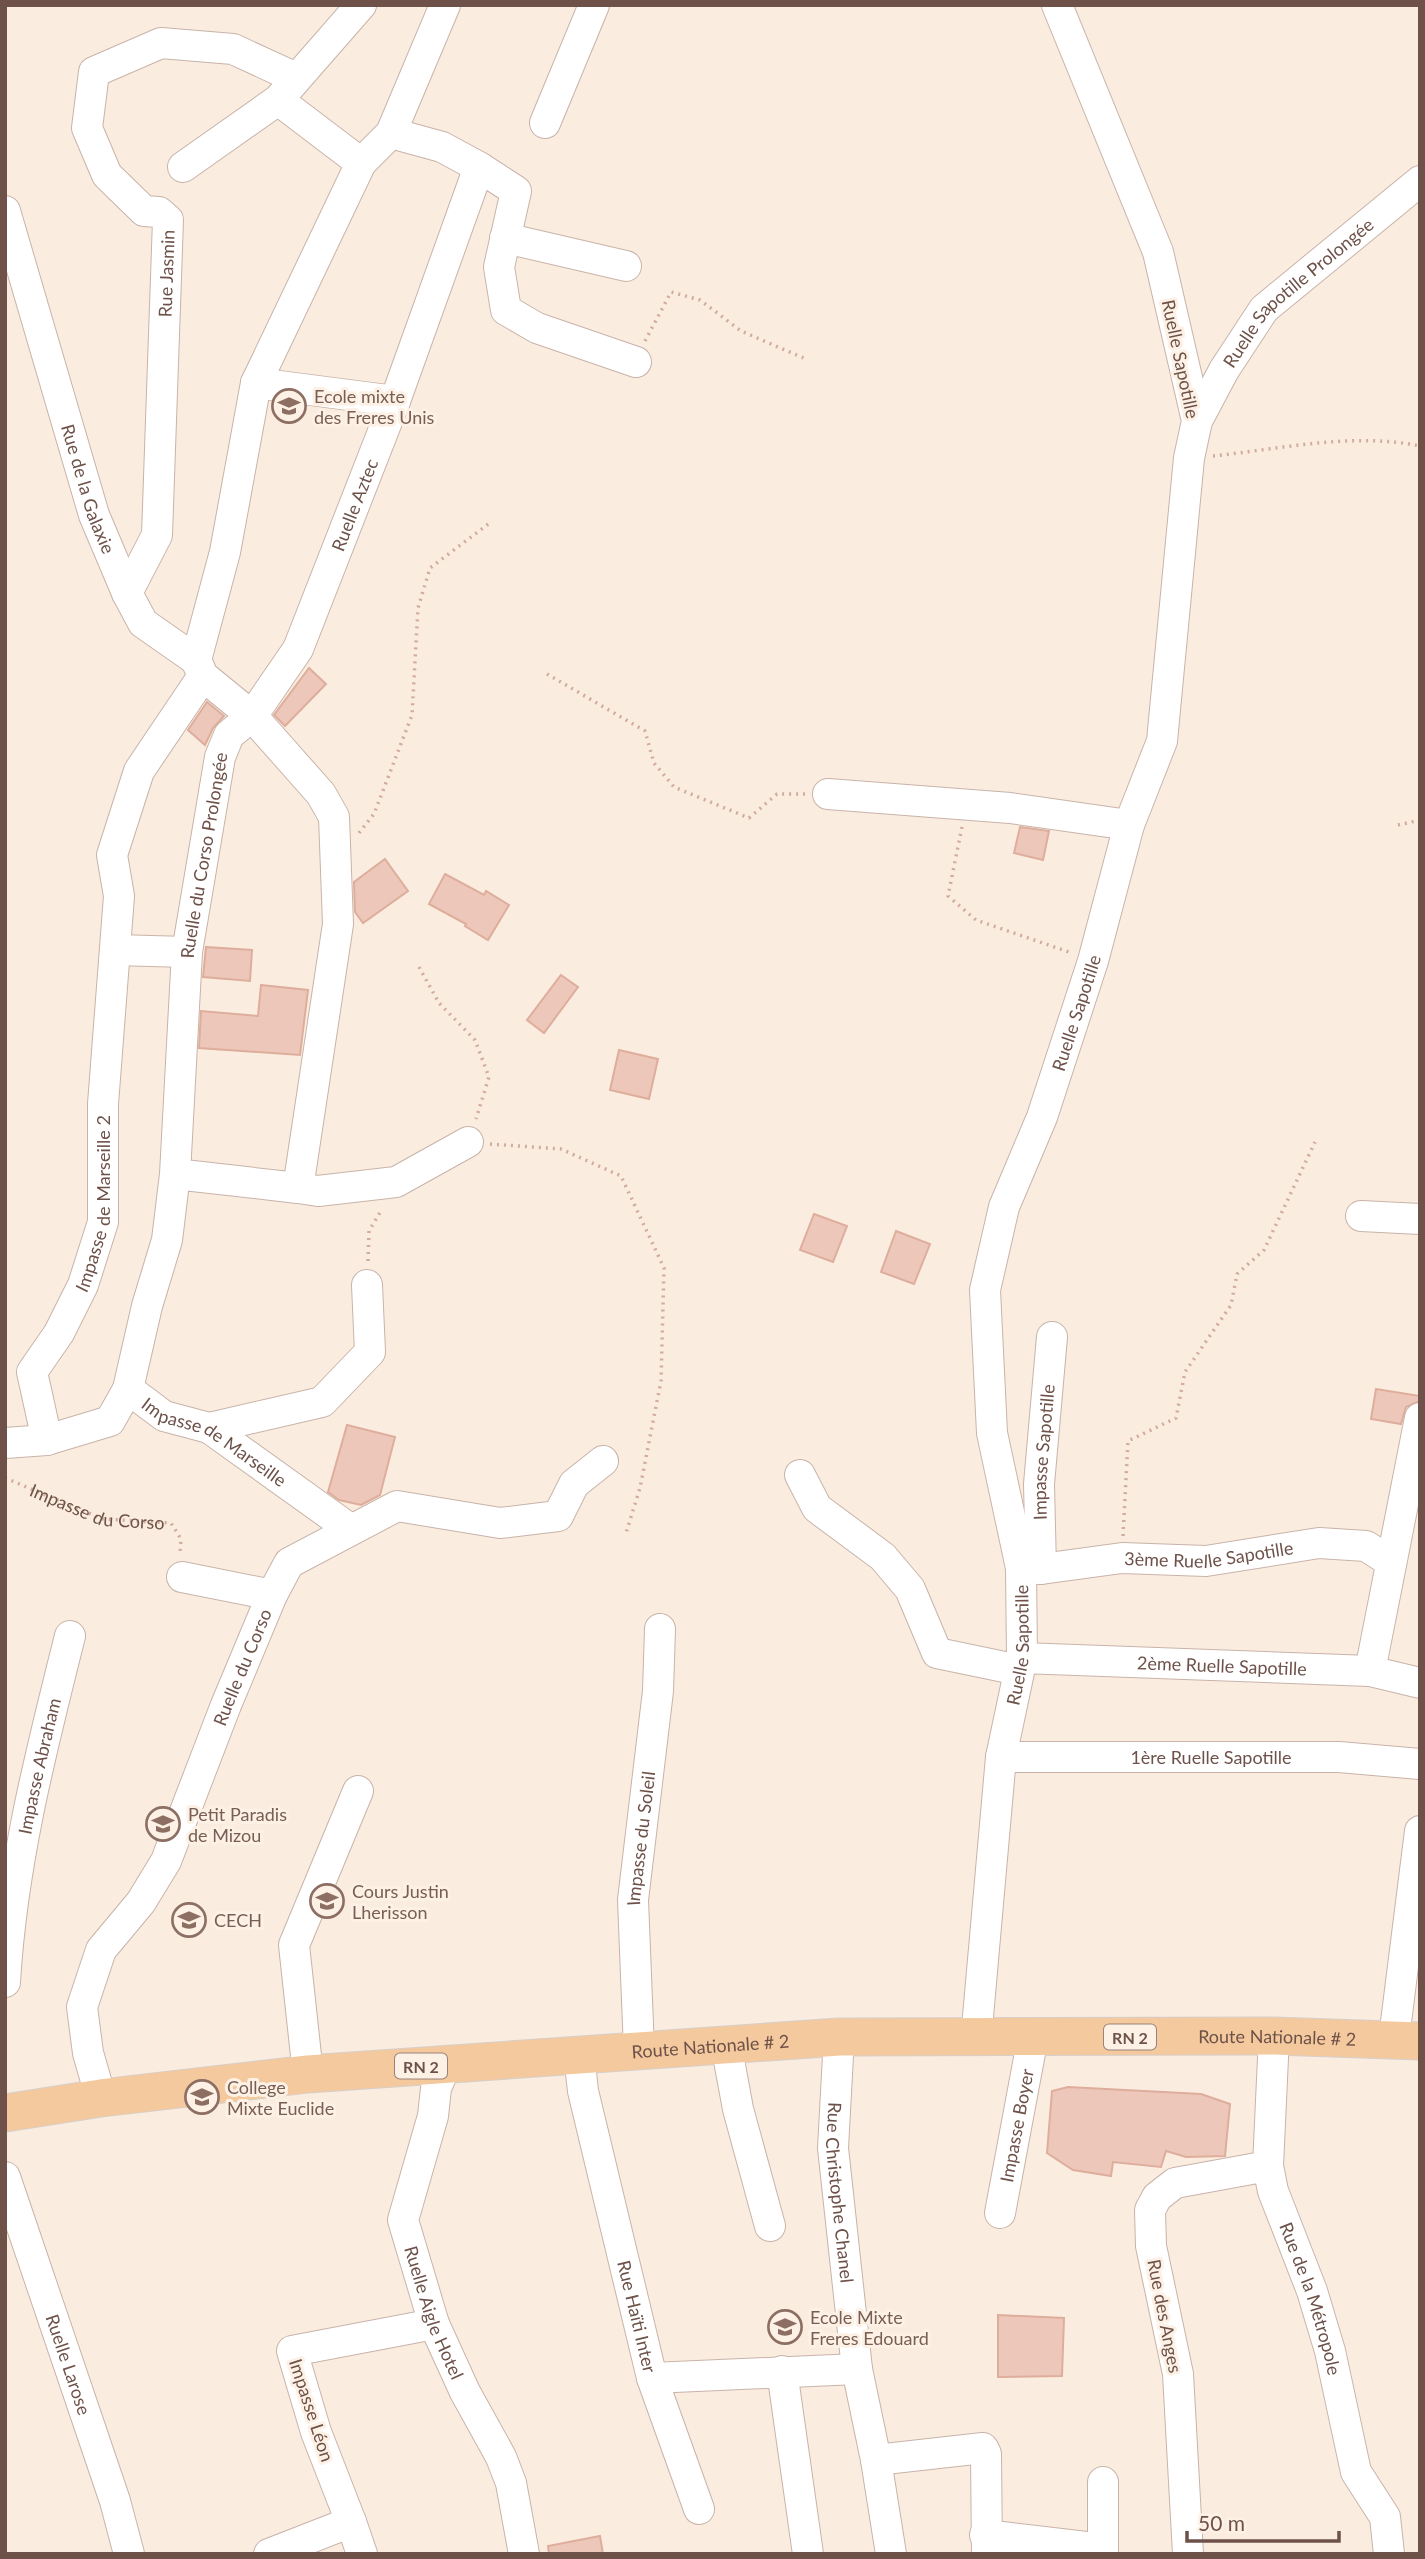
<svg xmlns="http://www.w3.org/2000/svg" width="1425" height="2559" viewBox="0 0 1425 2559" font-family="Lato,sans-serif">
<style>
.building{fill:#edc8ba;stroke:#dead9c;stroke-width:2}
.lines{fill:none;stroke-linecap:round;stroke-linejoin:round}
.minor-casing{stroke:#c9b3a9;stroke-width:32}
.major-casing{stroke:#d6cfcc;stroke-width:39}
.path{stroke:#d1ab9e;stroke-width:3.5;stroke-dasharray:2 5;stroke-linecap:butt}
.minor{stroke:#fff;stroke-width:30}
.major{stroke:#f4c99d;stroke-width:37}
.labels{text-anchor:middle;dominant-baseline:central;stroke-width:6;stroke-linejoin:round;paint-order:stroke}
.shield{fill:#fdf1e6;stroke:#998279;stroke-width:2}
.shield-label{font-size:16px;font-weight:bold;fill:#6e524a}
.street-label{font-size:18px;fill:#6e524a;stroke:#fdf1e6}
.education-label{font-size:18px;fill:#785e54;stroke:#fdf1e6;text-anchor:start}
</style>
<rect width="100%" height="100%" fill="#faede0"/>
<g class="building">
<polygon points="309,668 326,684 285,726 274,715"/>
<polygon points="207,702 224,716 213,728 205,745 188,730"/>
<polygon points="1020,827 1049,831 1043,860 1014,853"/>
<polygon points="385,859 408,891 363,923 355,912 354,882"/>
<polygon points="445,874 484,895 486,891 509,905 488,940 465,926 466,924 429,904"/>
<polygon points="206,947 252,950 250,981 203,977"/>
<polygon points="561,975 578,987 544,1033 527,1020"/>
<polygon points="261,985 308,990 300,1055 199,1048 201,1011 258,1016"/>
<polygon points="619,1050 658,1059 649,1099 610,1090"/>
<polygon points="814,1214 847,1226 833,1262 800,1250"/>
<polygon points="896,1231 930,1244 914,1284 881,1272"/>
<polygon points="1376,1389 1420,1396 1420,1401 1406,1407 1401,1424 1371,1419"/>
<polygon points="347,1425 395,1437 380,1495 361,1505 339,1500 328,1492"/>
<polygon points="1068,2087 1201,2094 1230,2104 1225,2156 1186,2157 1166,2151 1161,2167 1113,2162 1111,2176 1073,2170 1047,2153 1052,2091"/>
<polygon points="998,2315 1064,2318 1062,2376 998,2377"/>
<polygon points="600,2536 603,2554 549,2554 548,2546"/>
</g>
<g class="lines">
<g class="minor-casing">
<g id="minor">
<polyline points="278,100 361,163"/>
<polyline points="545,123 594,5"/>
<polyline points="391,133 442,147 479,167"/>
<polyline points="183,167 278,100 361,5"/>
<path id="s2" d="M5,211l89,304 33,78 16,30 53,37 7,16 49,40 46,-67 97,-248 84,-234 37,24 -17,76 7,43 31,18 99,34"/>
<polyline points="505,238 626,266"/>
<polyline points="256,383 395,401"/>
<path id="s3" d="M1197,421l27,-51 40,-61 156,-128"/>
<path id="s4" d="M127,593l30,-58 11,-315 -9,-8 -15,-1 -37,-36 -20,-47 7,-56 67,-29 72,6 63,29"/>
<polyline points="196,660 225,552 256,383 361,163 391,133 445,5"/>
<polyline points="828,794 1010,808 1129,825"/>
<polyline points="115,950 187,952"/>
<polyline points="298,1188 318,1191 396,1182 468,1142"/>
<polyline points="1361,1216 1420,1219"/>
<path id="s5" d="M128,1389l19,-83 20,-66 8,-66 12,-222 33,-195 9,-22 23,-19 69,78 13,23 4,107 -40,264 -123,-14"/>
<polyline points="209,1428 322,1402 370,1352 367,1285"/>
<path id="s6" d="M47,1440l-15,-68 27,-39 24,-48 20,-63v-118l16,-208 -7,-41 27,-84 64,-95"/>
<path id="s7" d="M5,1443l42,-3 63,-19 18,-32 36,27 45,12 141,101"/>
<polyline points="800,1475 817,1508 883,1557 910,1589 937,1653 1019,1670"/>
<path id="s8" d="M1021,1568l20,1 81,-11 84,3 113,-18 47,3 25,16"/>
<path id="s9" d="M1041,1569l-2,-85 13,-147"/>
<polyline points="182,1577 272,1595"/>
<path id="s10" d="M1022,1658l348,13 50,12"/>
<polyline points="1370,1671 1420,1418"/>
<path id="s11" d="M1001,1757h338l81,7"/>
<path id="s12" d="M5,1982c7,-118 36,-231 65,-346"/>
<path id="s13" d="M1274,2036l-6,130 5,25 39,100 18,60 26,121 29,45 4,37"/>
<path id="s14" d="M839,2037l-6,111 24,221 19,91 15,94"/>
<polyline points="1394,2038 1420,1831"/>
<path id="s15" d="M976,2039l25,-282 21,-99 -1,-90 -29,-135 -7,-143 19,-83 38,-90 51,-156 36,-136 33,-84 27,-283 8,-37 -39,-169 -101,-247"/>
<polyline points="726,2044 738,2109 770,2226"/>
<path id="s16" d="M639,2050l-6,-150 25,-209 2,-62"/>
<path id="s17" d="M579,2055l4,36 69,287 205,-9"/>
<path id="s18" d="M446,2065l-10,23 -3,28 -30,104 31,104 31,68 36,65 10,26 13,71"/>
<polyline points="308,2074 294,1945 358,1791"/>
<path id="s19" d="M101,2098l-13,-45 -6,-46 19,-57 40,-48 25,-41 60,-156 46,-110 17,-32 108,-57 103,17 58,-7 16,-32 29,-23"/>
<path id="s20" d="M5,2177l110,324 14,53"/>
<path id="s21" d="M1000,2213l33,-176"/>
<polyline points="782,2371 808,2554"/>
<polyline points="652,2378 699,2509"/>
<polyline points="876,2460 983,2448 986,2454 987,2554"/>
<polyline points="1103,2482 1103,2554"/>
<polyline points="351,2522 362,2554"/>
<polyline points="985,2535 1103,2549"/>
<polyline points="269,2554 351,2522 316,2432 292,2351 434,2324"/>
<polyline points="1188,2554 1178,2374 1151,2246 1150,2210 1157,2197 1175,2183 1268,2166"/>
</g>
</g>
<g class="major-casing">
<g id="major">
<path id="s22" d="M5,2113l96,-15 207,-24 531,-37 435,-1 146,5"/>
</g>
</g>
<g class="path">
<polyline points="645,341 671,292 700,300 741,331 806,359"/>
<path d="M1213,456c68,-7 139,-24 207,-10"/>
<polyline points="547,674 645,731 654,763 674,787 749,818 777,794 805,794"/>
<polyline points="1398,825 1420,820"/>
<polyline points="962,827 948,896 976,920 1069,952"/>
<polyline points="359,833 374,814 412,715 418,608 430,568 491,522"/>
<polyline points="419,967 439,1003 475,1040 489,1077 476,1119"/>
<polyline points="490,1144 561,1149 621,1176 664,1268 661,1381 640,1488 626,1533"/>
<polyline points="368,1261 369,1231 382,1209"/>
<path id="s1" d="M5,1478l98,41 68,4 10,16 -1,15"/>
<polyline points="1123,1536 1128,1441 1176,1418 1185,1372 1231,1305 1237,1274 1264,1250 1315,1142"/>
</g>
<use href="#minor" class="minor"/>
<use href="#major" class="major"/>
</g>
<defs>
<g id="school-ring" transform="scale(1.75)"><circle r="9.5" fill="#fdf1e6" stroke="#8d6e63" stroke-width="1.5"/><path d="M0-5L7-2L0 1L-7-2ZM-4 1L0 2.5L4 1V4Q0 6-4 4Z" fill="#8d6e63"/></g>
</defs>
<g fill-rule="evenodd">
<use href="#school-ring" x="289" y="406"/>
<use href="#school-ring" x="163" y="1824"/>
<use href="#school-ring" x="327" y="1901"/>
<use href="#school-ring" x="189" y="1920"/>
<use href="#school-ring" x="202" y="2097"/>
<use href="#school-ring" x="785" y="2327"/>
</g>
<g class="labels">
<g class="shield">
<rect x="1104" y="2024.5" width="52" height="25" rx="5"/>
<rect x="395" y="2053.5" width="52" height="25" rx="5"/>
</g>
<g class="shield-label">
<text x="1130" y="2037">RN 2</text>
<text x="421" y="2066">RN 2</text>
</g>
<g class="street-label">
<text stroke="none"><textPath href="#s4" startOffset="327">Rue Jasmin</textPath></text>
<text stroke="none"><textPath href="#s3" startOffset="166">Ruelle Sapotille Prolongée</textPath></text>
<text transform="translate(1181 359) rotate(78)">Ruelle Sapotille</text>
<text stroke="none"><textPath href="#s2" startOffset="290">Rue de la Galaxie</textPath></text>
<text stroke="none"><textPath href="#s2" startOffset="817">Ruelle Aztec</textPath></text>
<text stroke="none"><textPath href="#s5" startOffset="541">Ruelle du Corso Prolongée</textPath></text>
<text stroke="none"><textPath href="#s15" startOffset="1048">Ruelle Sapotille</textPath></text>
<text stroke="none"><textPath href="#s6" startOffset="254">Impasse de Marseille 2</textPath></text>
<text stroke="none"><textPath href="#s7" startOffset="247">Impasse de Marseille</textPath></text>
<text stroke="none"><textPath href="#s9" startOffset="117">Impasse Sapotille</textPath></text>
<text stroke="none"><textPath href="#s1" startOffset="98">Impasse du Corso</textPath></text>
<text stroke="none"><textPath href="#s8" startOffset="189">3ème Ruelle Sapotille</textPath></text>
<text stroke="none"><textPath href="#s15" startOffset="397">Ruelle Sapotille</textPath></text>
<text stroke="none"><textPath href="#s10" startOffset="200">2ème Ruelle Sapotille</textPath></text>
<text stroke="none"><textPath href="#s19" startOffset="472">Ruelle du Corso</textPath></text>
<text stroke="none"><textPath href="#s11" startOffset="210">1ère Ruelle Sapotille</textPath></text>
<text stroke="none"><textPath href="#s12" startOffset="219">Impasse Abraham</textPath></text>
<text stroke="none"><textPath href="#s16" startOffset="212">Impasse du Soleil</textPath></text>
<text stroke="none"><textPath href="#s22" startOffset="1276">Route Nationale # 2</textPath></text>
<text stroke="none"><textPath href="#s22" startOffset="709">Route Nationale # 2</textPath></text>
<text stroke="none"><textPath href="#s21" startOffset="89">Impasse Boyer</textPath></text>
<text stroke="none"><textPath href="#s14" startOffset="156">Rue Christophe Chanel</textPath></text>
<text stroke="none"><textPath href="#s13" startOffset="270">Rue de la Métropole</textPath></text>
<text stroke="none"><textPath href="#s18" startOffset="259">Ruelle Aigle Hotel</textPath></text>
<text stroke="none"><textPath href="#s17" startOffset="268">Rue Haïti Inter</textPath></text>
<text transform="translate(1165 2316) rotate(79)">Rue des Anges</text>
<text stroke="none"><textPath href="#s20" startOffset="198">Ruelle Larose</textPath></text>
<text transform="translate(312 2410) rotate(72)">Impasse Léon</text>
</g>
<g class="education-label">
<text x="314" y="396">Ecole mixte<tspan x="314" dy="21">des Freres Unis</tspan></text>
<text x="188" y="1814">Petit Paradis<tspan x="188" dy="21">de Mizou</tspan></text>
<text x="352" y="1891">Cours Justin<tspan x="352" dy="21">Lherisson</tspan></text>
<text x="214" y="1920">CECH</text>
<text x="227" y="2087">College<tspan x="227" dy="21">Mixte Euclide</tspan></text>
<text x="810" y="2317">Ecole Mixte<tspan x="810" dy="21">Freres Edouard</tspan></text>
</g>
</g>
<rect width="1425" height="2559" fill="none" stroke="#6e524a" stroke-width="14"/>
<path d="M1187 2531v10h152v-10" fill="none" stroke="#6e524a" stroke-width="3.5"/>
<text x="1198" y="2531" font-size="21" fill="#6e524a" stroke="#fdf1e6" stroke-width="5" paint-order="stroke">50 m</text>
</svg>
